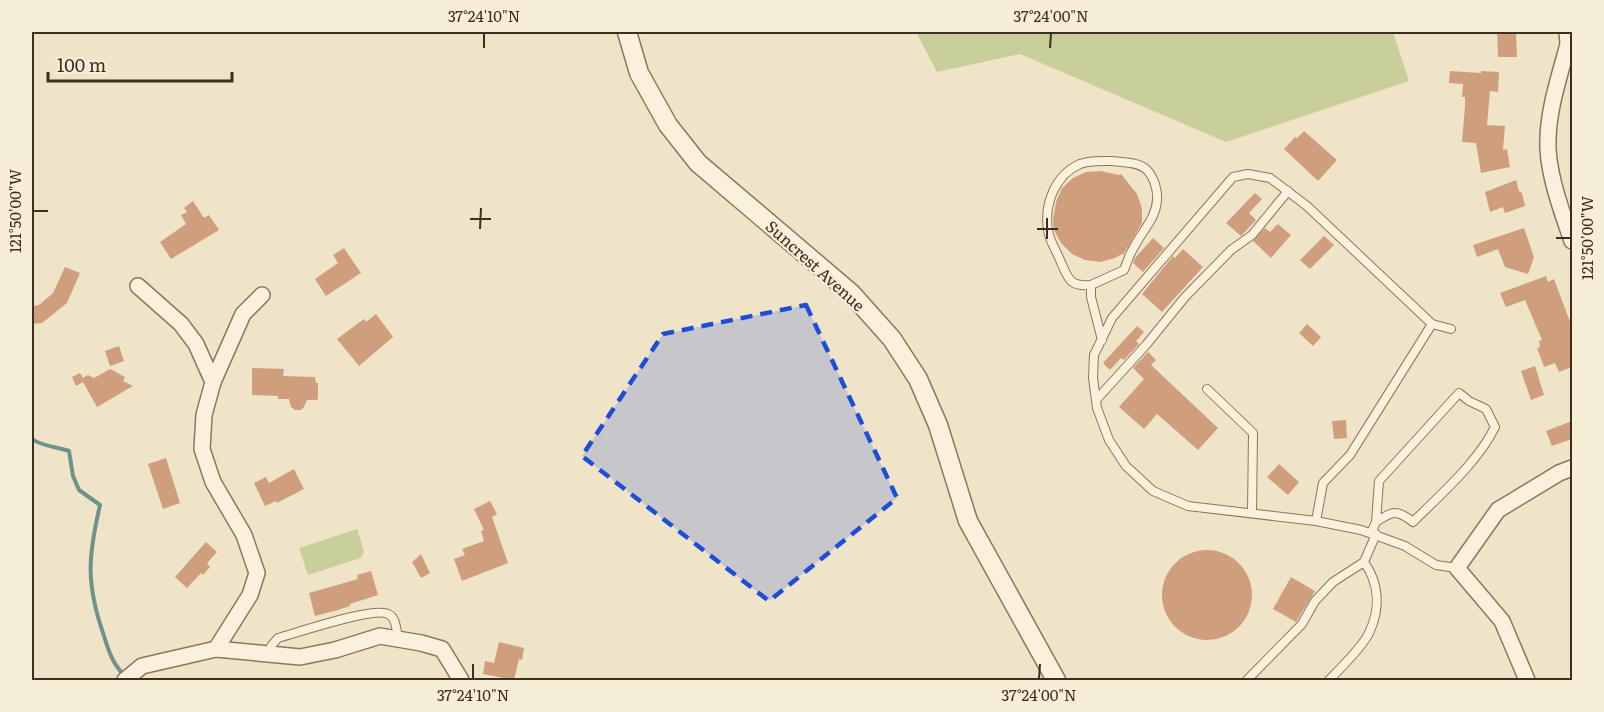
<svg xmlns="http://www.w3.org/2000/svg" width="1604" height="712" viewBox="0 0 1604 712" font-family="Literata,serif">
<style>
.green{fill:#c9cf9b}
.lines{fill:none;stroke-linecap:round;stroke-linejoin:round}
.stream{stroke:#6f938a;stroke-width:4}
.building{fill:#cf9f7d}
.service-casing{stroke:#8d765c;stroke-width:10}
.minor-casing{stroke:#8d765c;stroke-width:18}
.tertiary-casing{stroke:#8d765c;stroke-width:21}
.service{stroke:#faf1dc;stroke-width:8}
.minor{stroke:#faf1dc;stroke-width:15}
.tertiary{stroke:#faf1dc;stroke-width:18}
.marked{fill:#1d4ed8;fill-opacity:0.2;stroke:#1d4ed8;stroke-width:4.5;stroke-dasharray:12 8;stroke-linejoin:round}
.ticks{fill:none;stroke:#3d2e20;stroke-width:2}
.labels{text-anchor:middle;dominant-baseline:central;stroke-width:4.5;stroke-linejoin:round;paint-order:stroke}
.street-label{font-size:16px;fill:#3d2e20;stroke:#f7eed8}
.neatline{fill:none;stroke:#3d2e20;stroke-width:2}
.ticks-label{font-size:15px;text-anchor:middle;fill:#3d2e20}
</style>
<rect width="100%" height="100%" fill="#f0e4c8"/>
<g class="green">
<polygon points="916,32 1393,32 1409,81 1226,142 1020,54 937,72"/>
<polygon points="357,529 364,551 361,558 308,575 299,548"/>
</g>
<g class="lines">
<path class="stream" d="M32,439c9,7 26,8 37,12l4,25 6,14 21,15c-12,52 -14,78 3,128 5,16 9,30 21,42"/>
</g>
<g class="building">
<polygon points="1497,32 1516,32 1517,57 1498,57"/>
<polygon points="1450,71 1481,73 1481,71 1499,72 1498,92 1490,91 1487,125 1505,126 1503,150 1507,149 1510,167 1481,173 1476,143 1462,142 1465,106 1465,97 1462,97 1463,84 1449,83"/>
<polygon points="1304,131 1337,160 1318,181 1284,149 1295,137 1297,138"/>
<polygon points="1101,171 1119,175 1121,174 1137,194 1142,208 1142,223 1123,255 1122,254 1115,258 1100,262 1085,260 1072,254 1061,243 1054,230 1053,220 1056,202 1062,188 1073,178 1086,172"/>
<polygon points="1516,180 1519,191 1522,193 1525,206 1505,213 1503,207 1490,212 1485,192"/>
<polygon points="1255,193 1262,199 1249,213 1256,220 1241,236 1226,223"/>
<polygon points="193,201 204,218 209,215 219,230 171,259 160,242 186,224 181,215 187,212 184,208"/>
<polygon points="1278,224 1291,235 1271,258 1253,241 1265,228 1270,232"/>
<polygon points="1524,228 1534,257 1528,274 1505,267 1498,249 1477,257 1473,245"/>
<polygon points="1324,236 1334,245 1310,269 1300,260"/>
<polygon points="1153,238 1164,248 1143,272 1133,263 1135,258"/>
<polygon points="344,248 361,273 326,296 315,279 338,263 333,255"/>
<polygon points="1183,249 1203,267 1162,312 1142,294 1173,256 1175,258"/>
<polygon points="65,267 80,273 67,303 42,323 32,324 32,306 39,305 53,293"/>
<polygon points="1546,276 1548,282 1554,279 1572,327 1572,367 1559,372 1555,363 1544,367 1537,348 1540,347 1539,341 1542,340 1525,300 1506,307 1500,293"/>
<polygon points="376,314 393,337 359,366 337,339 364,319 366,322"/>
<polygon points="1307,324 1321,337 1313,346 1299,333"/>
<polygon points="1137,326 1144,332 1136,341 1139,344 1124,360 1121,358 1110,370 1103,363"/>
<polygon points="119,346 124,361 110,366 105,351"/>
<polygon points="1148,352 1156,360 1151,365 1218,428 1198,450 1157,414 1144,429 1119,407 1144,379 1133,368"/>
<polygon points="1535,366 1544,395 1531,400 1521,371"/>
<polygon points="252,368 284,369 283,376 315,377 316,383 318,383 318,398 317,400 307,400 304,407 301,410 295,410 291,407 289,399 278,399 278,396 252,395"/>
<polygon points="110,369 125,377 123,381 133,386 97,407 83,382 76,386 72,377 80,373 83,378 88,375 94,378"/>
<polygon points="1346,420 1347,438 1334,439 1332,421"/>
<polygon points="1572,421 1572,439 1552,446 1546,431"/>
<polygon points="166,458 180,503 163,509 148,464"/>
<polygon points="1279,464 1299,482 1288,495 1267,477"/>
<polygon points="294,469 304,489 277,503 276,501 265,506 254,483 266,477 269,483"/>
<polygon points="490,501 497,514 492,517 508,563 462,581 454,559 465,555 462,549 484,541 481,531 484,530 474,509"/>
<polygon points="206,542 217,552 207,563 210,567 203,575 201,573 187,588 175,577"/>
<circle cx="1207" cy="595" r="45"/>
<polygon points="421,554 430,573 421,578 412,562"/>
<polygon points="371,571 378,595 350,604 350,606 338,610 315,616 309,593 358,579 357,575"/>
<polygon points="1291,577 1315,591 1296,622 1273,609"/>
<polygon points="499,642 524,648 522,660 519,659 514,680 483,674 485,661 494,663"/>
</g>
<g class="lines">
<g class="service-casing">
<g id="service">
<path d="M1091,285c-22,2 -23,-7 -31,-25 -4,-10 -11,-20 -12,-30 -4,-26 7,-55 32,-66 10,-4 21,-3 32,-3 10,1 27,1 35,9 7,7 11,21 10,30 -1,19 -16,32 -24,49 -4,6 -6,14 -9,21l-33,15v12l11,43"/>
<polyline points="1451,329 1432,324 1307,206 1270,178 1248,174 1233,177 1112,318 1094,355 1093,378 1097,408 1109,440 1126,466 1153,491 1188,506 1316,521 1361,530 1405,546 1436,565 1457,568"/>
<polyline points="1207,389 1253,433 1252,513"/>
<polyline points="1096,400 1146,345 1185,297 1231,250 1252,235 1288,191"/>
<polyline points="1316,521 1323,483 1350,455 1432,324"/>
<path d="M1371,533l5,-11 3,-41 80,-88 10,8 17,8 9,18c-17,35 -54,67 -82,95 -16,-13 -21,-11 -37,0"/>
<path d="M267,654l5,-9 6,-7c19,-5 96,-32 110,-24 9,4 8,17 10,25"/>
<polyline points="1247,680 1302,624 1315,601 1333,582 1364,562 1376,534"/>
<path d="M1329,680c10,-10 35,-36 40,-47 12,-25 10,-50 -5,-71"/>
</g>
</g>
<g class="minor-casing">
<g id="minor">
<path d="M1567,32l1,12c-8,31 -19,62 -20,94 -2,32 14,74 24,103"/>
<polyline points="138,286 181,324 196,344 213,382 204,415 202,449 213,482 244,535 257,573 250,595 216,649"/>
<polyline points="213,382 243,314 262,295"/>
<polyline points="125,680 142,666 216,649 300,657 335,650 380,636 421,643 442,649 461,680"/>
<polyline points="1527,680 1502,621 1457,568 1498,510 1559,473 1572,468"/>
</g>
</g>
<g class="tertiary-casing">
<polyline id="tertiary" points="627,32 639,73 668,125 698,163 851,293 892,339 918,379 938,425 968,521 1056,680"/>
</g>
<use href="#service" class="service"/>
<use href="#minor" class="minor"/>
<use href="#tertiary" class="tertiary"/>
</g>
<path class="marked" d="M806,305l91,193 -128,103 -187,-145 81,-122z"/>
<path class="ticks" d="M484,48v-15M1050,48l1,-15M33,211h15M470,219h21M480,229l1,-21M1037,229h21M1556,238h15M1047,239v-21M473,679v-15M1039,679l1,-15"/>
<g class="labels">
<g class="street-label">
<text transform="translate(816 265) rotate(42)">Suncrest Avenue</text>
</g>
</g>
<rect width="1604" height="712" fill="none" stroke="#f7eed8" stroke-width="66"/>
<path d="M48 72v9h184v-9" fill="none" stroke="#3d2e20" stroke-width="3"/>
<text x="57" y="72" font-size="18" fill="#3d2e20" stroke="#f7eed8" stroke-width="4.5" paint-order="stroke">100 m</text>
<rect x="33" y="33" width="1538" height="646" class="neatline"/>
<g class="ticks-label">
<text x="484" y="22">37°24'10"N</text>
<text x="1051" y="22">37°24'00"N</text>
<text transform="translate(16 211) rotate(-90)" y="5">121°50'00"W</text>
<text transform="translate(1588 238) rotate(-90)" y="5">121°50'00"W</text>
<text x="473" y="701">37°24'10"N</text>
<text x="1039" y="701">37°24'00"N</text>
</g>
</svg>
